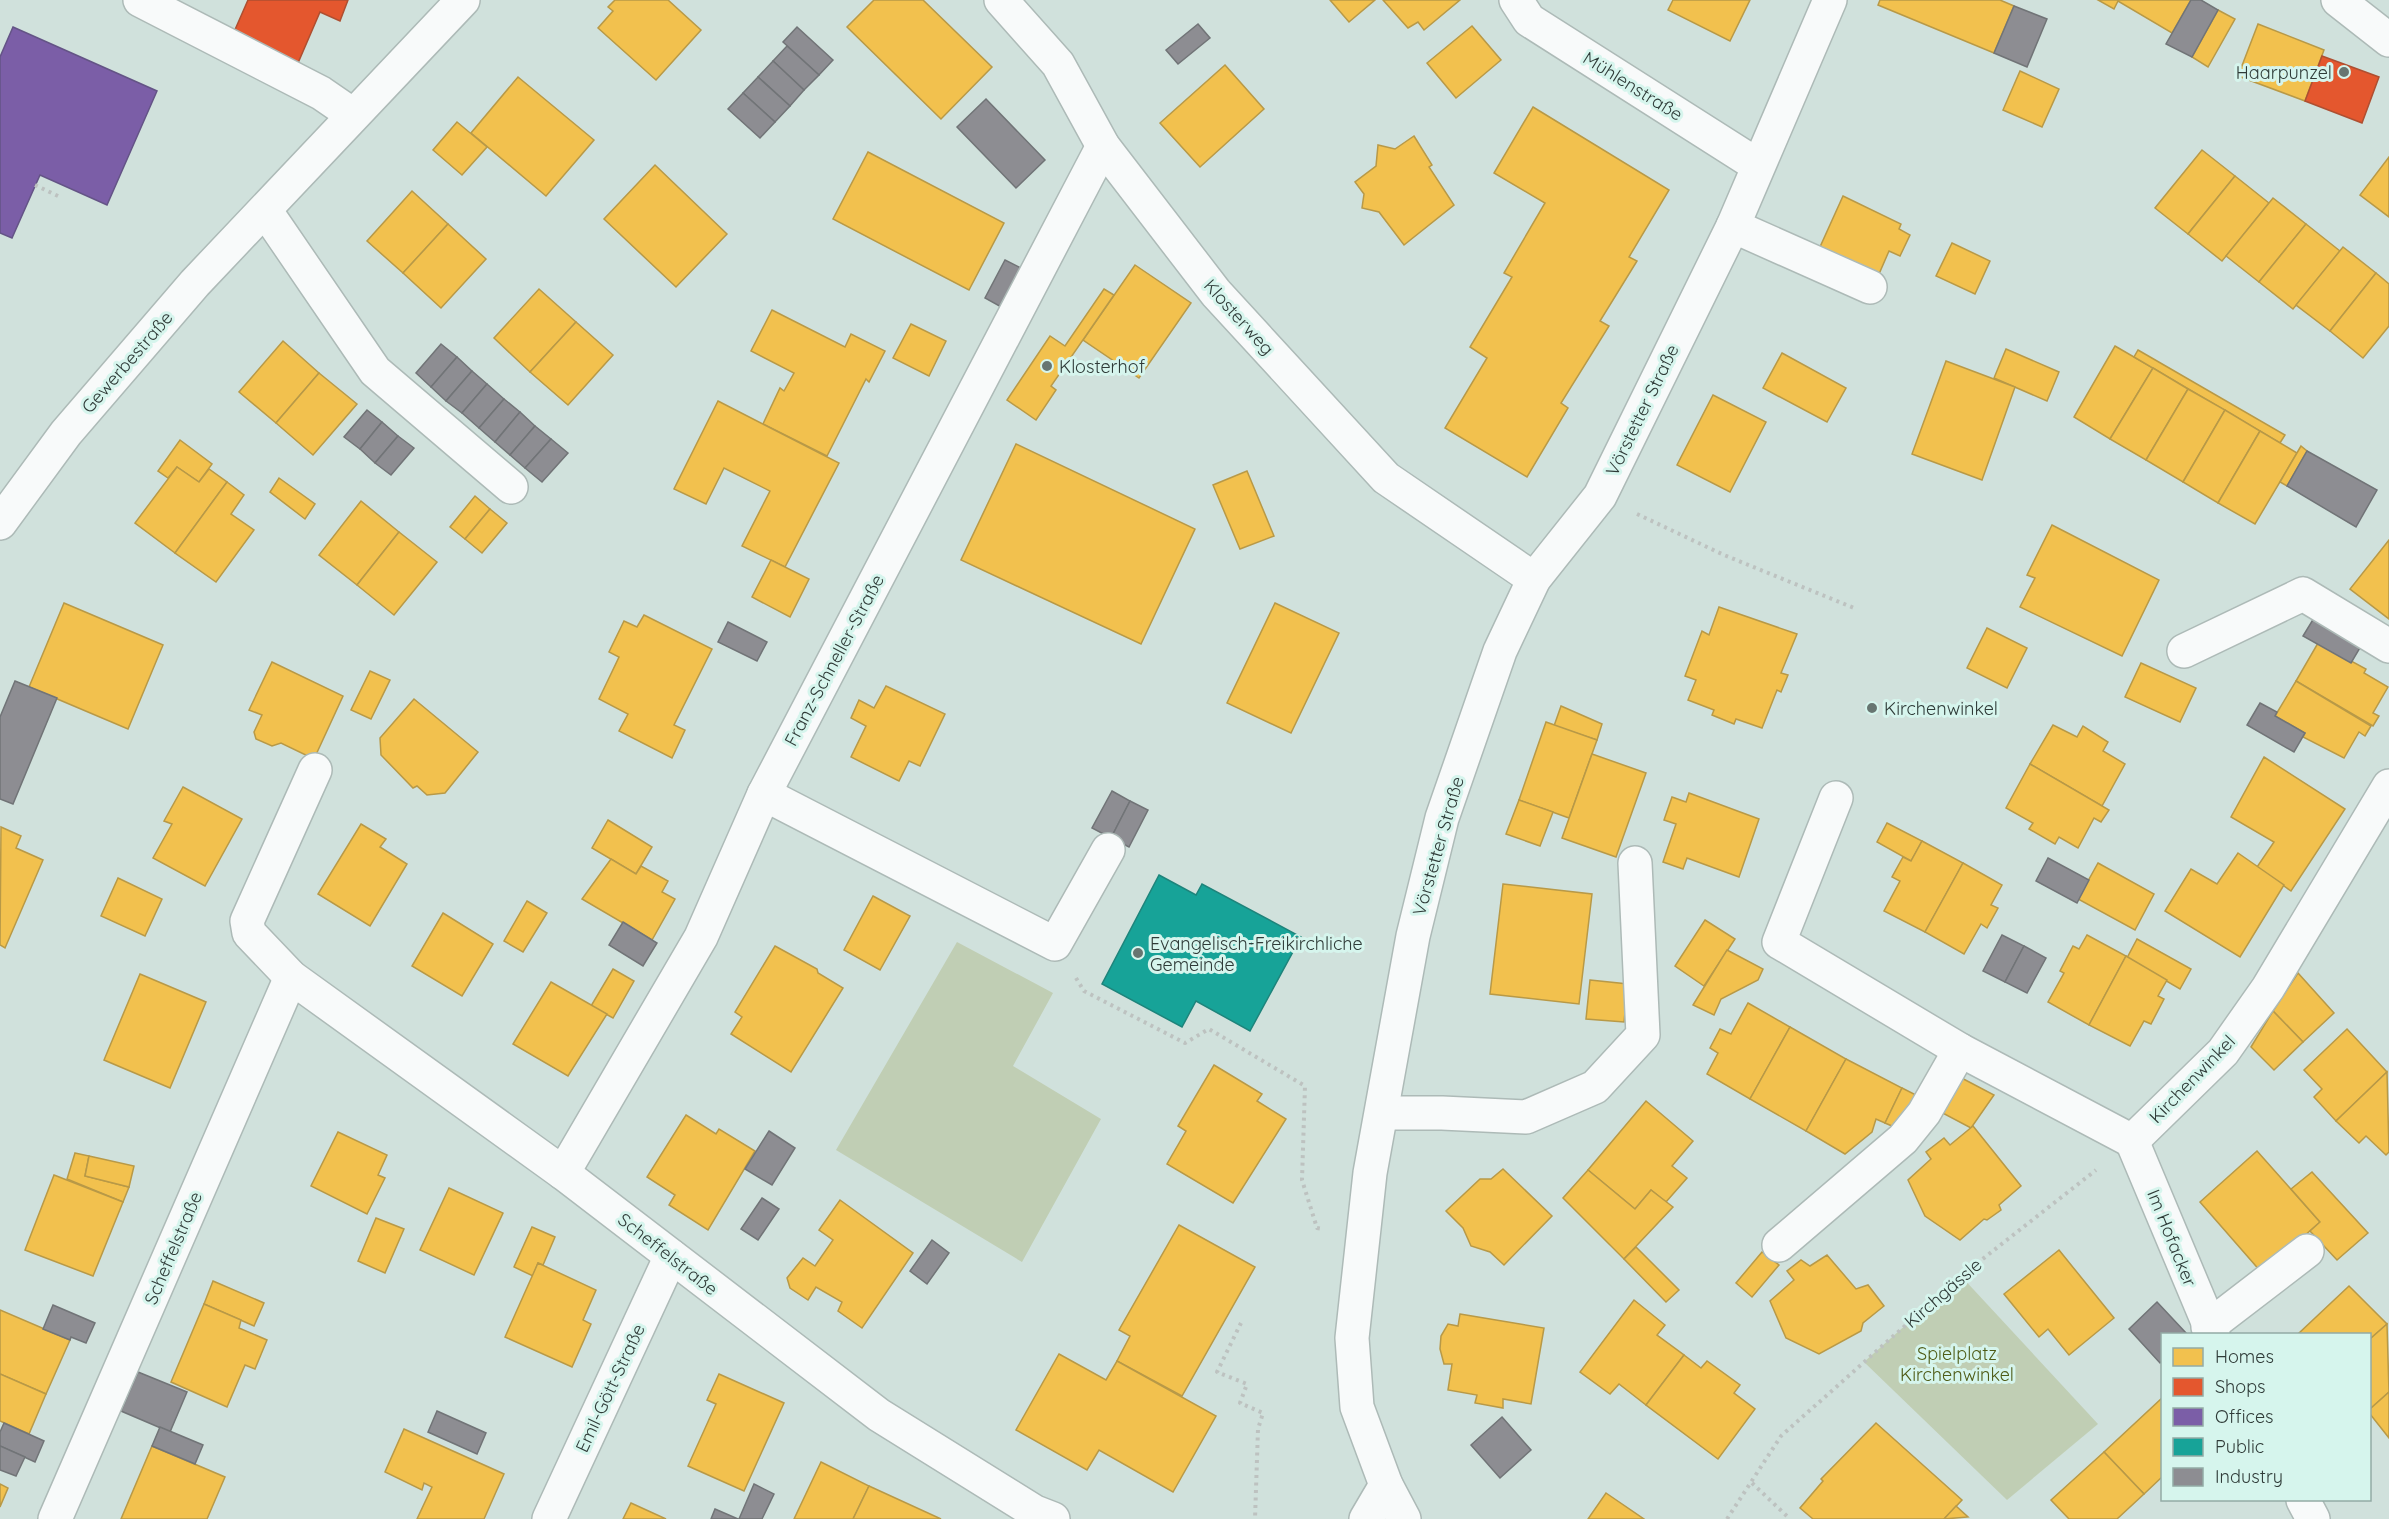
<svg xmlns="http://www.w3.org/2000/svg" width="2389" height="1519" viewBox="0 0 2389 1519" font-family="Quicksand,sans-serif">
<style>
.green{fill:#c0ceb4}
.homes{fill:#f2c14e;stroke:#b89947;stroke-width:1.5}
.shops{fill:#e4572e;stroke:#ae4f31;stroke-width:1.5}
.offices{fill:#7b5ea7;stroke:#645486;stroke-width:1.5}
.public{fill:#17a398;stroke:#1e847b;stroke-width:1.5}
.industry{fill:#8d8d92;stroke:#717477;stroke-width:1.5}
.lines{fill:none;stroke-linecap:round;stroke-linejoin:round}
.minor-casing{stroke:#adbab7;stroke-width:36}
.path{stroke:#bdc2c0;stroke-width:4;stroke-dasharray:3 4.5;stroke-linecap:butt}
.minor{stroke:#f8fafa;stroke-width:33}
.poi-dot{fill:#677571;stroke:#d6f5ed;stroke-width:2}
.labels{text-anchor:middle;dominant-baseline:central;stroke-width:6;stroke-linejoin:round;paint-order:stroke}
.poi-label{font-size:18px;fill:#2f3b38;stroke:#d6f5ed;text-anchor:start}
.street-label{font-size:18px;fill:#2f3b38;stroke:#d6f5ed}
.park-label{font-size:18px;fill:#4e5b16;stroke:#d6f5ed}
</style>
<rect width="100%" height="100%" fill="#d0e1dc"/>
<g class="green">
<polygon points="957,942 1053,993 1013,1066 1101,1119 1022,1262 836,1150"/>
<polygon points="1961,1276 2098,1424 2007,1500 1864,1362"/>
</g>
<g class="homes">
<polygon points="615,0 668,0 701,30 656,80 598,28 613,11 608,7"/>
<polygon points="874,0 923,0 992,67 941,119 847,27"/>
<polygon points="1330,0 1375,0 1349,22"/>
<polygon points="1383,0 1460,0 1424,30 1418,22 1408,28"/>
<polygon points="1673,0 1750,0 1730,41 1668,10"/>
<polygon points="1880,0 2000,0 2014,6 1994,53 1878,5"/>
<polygon points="2098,0 2191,0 2172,33 2118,1 2114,9"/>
<polygon points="2218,10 2235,19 2208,67 2192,57"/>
<polygon points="2258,24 2324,50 2305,101 2238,76"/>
<polygon points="1472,26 1501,60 1456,98 1427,63"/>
<polygon points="1225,65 1264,109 1200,167 1160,123"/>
<polygon points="2020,71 2059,89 2042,127 2003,110"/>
<polygon points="518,77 594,140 546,196 471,133"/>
<polygon points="1533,107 1669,190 1629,257 1637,261 1600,321 1609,326 1561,403 1568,408 1527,477 1445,428 1487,358 1470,347 1512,277 1504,273 1545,203 1494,173"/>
<polygon points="457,122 487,147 462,175 433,150"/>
<polygon points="1414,136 1432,165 1429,167 1454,205 1404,245 1379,212 1362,208 1364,194 1355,182 1376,166 1378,145 1395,149"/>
<polygon points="2202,150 2235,176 2188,234 2155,208"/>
<polygon points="868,152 1004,223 969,290 833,219"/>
<polygon points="2389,157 2389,217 2360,195"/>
<polygon points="655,165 727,234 676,287 604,219"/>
<polygon points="2235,176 2269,203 2222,261 2188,234"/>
<polygon points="412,191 448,224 403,273 367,241"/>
<polygon points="1843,196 1901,224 1899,229 1910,235 1900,256 1889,251 1879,274 1820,247"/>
<polygon points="2273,198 2306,224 2259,282 2226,256"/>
<polygon points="448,224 486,259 441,308 403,273"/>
<polygon points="2306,224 2340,251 2293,309 2259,282"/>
<polygon points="1952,243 1990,261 1975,294 1936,276"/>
<polygon points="2343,247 2376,273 2330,331 2296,305"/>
<polygon points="1135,265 1191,303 1139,378 1083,340"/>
<polygon points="2376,273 2389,284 2389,326 2363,358 2330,331"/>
<polygon points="539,289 576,322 530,372 494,338"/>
<polygon points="1104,289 1114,295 1051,386 1056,390 1036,420 1007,400 1050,336 1065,346"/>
<polygon points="772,310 845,347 851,334 885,351 869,382 866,379 827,456 763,424 780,388 784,391 794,373 751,351"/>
<polygon points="576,322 613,355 568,405 530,372"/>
<polygon points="911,324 946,341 929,376 893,358"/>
<polygon points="283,341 319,373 276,423 239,392"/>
<polygon points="2115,346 2153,368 2110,439 2074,417"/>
<polygon points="2006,349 2059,372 2047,401 1994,378"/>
<polygon points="2138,350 2285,435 2280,443 2134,357"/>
<polygon points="1782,353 1846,388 1827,422 1763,388"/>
<polygon points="1946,361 2015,387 1982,480 1912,454"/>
<polygon points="2153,368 2188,389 2146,460 2110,439"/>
<polygon points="319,373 357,404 313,455 276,423"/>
<polygon points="2188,389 2225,410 2183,482 2146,460"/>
<polygon points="1713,395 1766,422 1730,492 1677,465"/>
<polygon points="718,401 839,463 785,567 742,546 770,491 724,468 706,504 674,489"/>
<polygon points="2225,410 2260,431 2218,503 2183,482"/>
<polygon points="2260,431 2297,453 2255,524 2218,503"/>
<polygon points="180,440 212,464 199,482 177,467 168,478 158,471"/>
<polygon points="1016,444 1195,529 1141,644 961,560"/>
<polygon points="2301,446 2307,451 2287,486 2280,482"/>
<polygon points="177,467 199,482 209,469 227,482 175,553 135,523"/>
<polygon points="1247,471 1274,536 1240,549 1213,485"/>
<polygon points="279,478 315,504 305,519 270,492"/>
<polygon points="227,482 244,495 231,514 254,530 216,582 175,553"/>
<polygon points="475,496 490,509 465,539 450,527"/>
<polygon points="361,501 399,532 357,585 319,555"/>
<polygon points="490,509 507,523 482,553 465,539"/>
<polygon points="2052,525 2159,580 2122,656 2020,607 2035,578 2027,575"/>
<polygon points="399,532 437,562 394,615 357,585"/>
<polygon points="2389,540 2389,619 2350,589"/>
<polygon points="771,560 809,579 790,617 752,597"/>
<polygon points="64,603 163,645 128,729 29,687"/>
<polygon points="1275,603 1339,633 1291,733 1227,703"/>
<polygon points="1719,607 1797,634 1781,673 1788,675 1781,692 1777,690 1762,728 1736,719 1734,724 1712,715 1714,710 1688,700 1696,680 1685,676 1702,631 1709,635"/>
<polygon points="644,615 712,649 674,725 685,730 672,758 619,731 628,714 599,699 619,657 609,652 624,621 637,627"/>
<polygon points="1987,628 2027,648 2007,688 1967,668"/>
<polygon points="2318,643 2366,669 2364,673 2388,687 2373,713 2379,716 2373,726 2296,681"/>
<polygon points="272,662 343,696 314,759 281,743 272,746 256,739 254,732 262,715 249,710"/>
<polygon points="2141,663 2196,688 2180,722 2125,697"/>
<polygon points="370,671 390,680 371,719 351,710"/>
<polygon points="2296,681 2371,726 2365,736 2359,732 2344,758 2303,737 2305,733 2275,716"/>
<polygon points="886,686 945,714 920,766 909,761 899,781 851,757 866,726 851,718 859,700 874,708"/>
<polygon points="414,699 478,752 445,793 427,795 417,786 413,788 381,755 380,738"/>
<polygon points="1561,706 1602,724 1597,740 1554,726"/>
<polygon points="1546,722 1597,740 1569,818 1519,800"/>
<polygon points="2053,725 2077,737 2083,726 2108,742 2103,751 2125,764 2102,806 2030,764"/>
<polygon points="1592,754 1646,773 1616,857 1562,838"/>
<polygon points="2264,757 2345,809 2291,891 2257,867 2274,842 2231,817"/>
<polygon points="2030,764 2109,810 2101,822 2094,818 2078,848 2059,837 2055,844 2029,829 2033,823 2006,808"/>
<polygon points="183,787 242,819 205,886 153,858 172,824 164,821"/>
<polygon points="1689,793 1759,819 1739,877 1687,858 1683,869 1663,862 1676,824 1664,820 1672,797 1686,802"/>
<polygon points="1519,800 1553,812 1540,846 1506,834"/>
<polygon points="608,820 652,847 636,874 592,848"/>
<polygon points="1887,823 1922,841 1911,861 1877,842"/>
<polygon points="361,824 386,839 380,847 407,864 370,926 318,894"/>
<polygon points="1,827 21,836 16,848 43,860 5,948 0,945"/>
<polygon points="1922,841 1963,863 1925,932 1884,911 1900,881 1892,877 1903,857 1911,861"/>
<polygon points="2238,853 2284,885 2240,957 2165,911 2191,869 2217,884"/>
<polygon points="611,859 636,874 641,866 668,881 662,892 675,899 652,940 582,899"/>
<polygon points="1963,863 2002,885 1991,905 1998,908 1987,928 1981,924 1964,954 1925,932"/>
<polygon points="2098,863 2154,894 2135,930 2078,899"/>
<polygon points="118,878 162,899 145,936 101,916"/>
<polygon points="1503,884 1592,894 1579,1004 1490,994"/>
<polygon points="873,896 910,916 880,970 844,950"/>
<polygon points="527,901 547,913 523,952 504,941"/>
<polygon points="443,913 493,944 462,996 412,966"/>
<polygon points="1705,920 1735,939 1704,986 1675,966"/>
<polygon points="2087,935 2126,956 2089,1025 2048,1002 2064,973 2060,971 2073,946 2079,949"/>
<polygon points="2137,939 2191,969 2180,989 2127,958"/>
<polygon points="775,946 817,969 818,973 843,988 791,1072 731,1034 742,1017 735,1012"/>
<polygon points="1727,950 1763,969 1758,980 1721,999 1714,1015 1693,1005"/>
<polygon points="2126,956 2167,980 2158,996 2164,999 2151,1024 2144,1021 2130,1046 2089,1025"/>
<polygon points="613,969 634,981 613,1018 591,1006"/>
<polygon points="2298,973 2334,1013 2303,1042 2273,1011"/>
<polygon points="140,974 206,1002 170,1088 104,1060"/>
<polygon points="1590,980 1628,984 1624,1022 1586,1019"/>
<polygon points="551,982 607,1014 568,1076 513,1044"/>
<polygon points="1748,1003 1790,1027 1750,1099 1707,1074 1718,1053 1710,1048 1720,1029 1731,1034"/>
<polygon points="2273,1011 2303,1042 2274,1070 2251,1047"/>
<polygon points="1790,1027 1846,1059 1806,1131 1750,1099"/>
<polygon points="2347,1029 2387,1072 2336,1121 2314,1097 2322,1089 2304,1070"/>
<polygon points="1846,1059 1902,1088 1885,1123 1876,1119 1872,1132 1845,1154 1806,1131"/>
<polygon points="1214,1065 1262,1094 1257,1101 1286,1119 1233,1203 1167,1164 1186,1131 1178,1126"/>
<polygon points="2387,1072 2389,1152 2386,1155 2366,1136 2359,1143 2336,1121"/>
<polygon points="1954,1074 1994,1095 1971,1128 1935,1109"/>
<polygon points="1902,1088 1918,1096 1899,1129 1885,1123"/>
<polygon points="1646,1101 1693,1141 1672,1166 1687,1178 1666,1202 1651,1190 1635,1209 1588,1170"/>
<polygon points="686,1115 716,1134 719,1129 755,1151 708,1230 669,1205 675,1195 647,1177"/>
<polygon points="1973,1126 2021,1186 1999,1205 2001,1210 1987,1220 1984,1219 1960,1240 1925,1216 1908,1180 1931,1159 1926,1152 1944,1138 1950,1145"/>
<polygon points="338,1132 387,1155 378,1175 385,1178 367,1214 311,1186"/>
<polygon points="2257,1151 2320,1222 2262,1273 2200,1202"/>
<polygon points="75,1153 89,1156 85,1176 129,1187 123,1202 67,1179"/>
<polygon points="89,1156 134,1166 129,1187 85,1176"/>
<polygon points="1503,1169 1552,1216 1504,1265 1490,1252 1471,1246 1463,1228 1446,1211 1480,1179 1491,1179"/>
<polygon points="1588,1170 1635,1209 1651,1190 1673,1207 1624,1259 1563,1198"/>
<polygon points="2312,1172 2368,1233 2337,1260 2310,1231 2320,1222 2291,1189"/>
<polygon points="54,1175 123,1202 93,1276 25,1250"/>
<polygon points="449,1188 503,1213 474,1275 420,1250"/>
<polygon points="840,1200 913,1253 862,1328 838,1311 842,1302 816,1287 808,1300 790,1288 787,1278 803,1258 815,1266 833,1240 819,1230"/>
<polygon points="376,1218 404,1229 385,1273 358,1261"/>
<polygon points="1179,1225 1255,1267 1182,1396 1117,1361 1130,1336 1119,1330"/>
<polygon points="532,1227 555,1237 543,1265 538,1263 533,1276 514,1267"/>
<polygon points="1636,1247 1679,1290 1666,1302 1624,1259"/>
<polygon points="2059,1250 2114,1318 2069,1355 2048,1329 2039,1337 2004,1294"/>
<polygon points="1762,1252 1779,1265 1752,1297 1736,1283"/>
<polygon points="1827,1255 1856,1289 1868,1285 1884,1306 1863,1323 1861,1331 1819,1354 1786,1338 1770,1301 1794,1280 1787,1271 1801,1260 1810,1266"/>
<polygon points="538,1263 596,1290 583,1320 591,1324 572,1367 505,1337"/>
<polygon points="213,1281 264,1303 254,1326 204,1304"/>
<polygon points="2349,1286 2387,1324 2370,1339 2370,1334 2298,1334"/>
<polygon points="1634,1300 1665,1325 1657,1335 1684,1355 1646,1405 1619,1384 1610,1394 1580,1372"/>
<polygon points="204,1304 241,1320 239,1328 267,1340 255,1369 245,1365 227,1407 171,1382"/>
<polygon points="0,1310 70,1340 46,1394 0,1374"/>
<polygon points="1460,1314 1544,1328 1531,1404 1503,1399 1503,1408 1475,1403 1477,1395 1448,1390 1452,1364 1444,1364 1440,1349 1441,1336 1448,1324 1458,1326"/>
<polygon points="2387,1324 2389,1392 2370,1409 2370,1339"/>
<polygon points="1059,1354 1106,1380 1117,1361 1216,1416 1173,1492 1099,1450 1087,1470 1016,1430"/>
<polygon points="1684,1355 1701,1368 1707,1361 1740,1385 1734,1393 1755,1409 1718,1459 1646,1405"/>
<polygon points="0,1374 46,1394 29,1434 0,1421"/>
<polygon points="719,1374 784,1403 744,1491 688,1466 716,1404 707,1400"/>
<polygon points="2389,1392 2389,1438 2370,1414 2370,1409"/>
<polygon points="2162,1398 2162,1477 2144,1494 2104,1452"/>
<polygon points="1876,1423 1962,1500 1944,1519 1813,1519 1800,1508 1823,1481 1821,1479"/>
<polygon points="404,1429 504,1474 484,1519 417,1519 432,1487 424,1483 422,1490 385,1472"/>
<polygon points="152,1446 225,1477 207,1519 121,1519"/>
<polygon points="2104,1452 2144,1494 2117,1519 2069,1519 2051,1500"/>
<polygon points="821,1462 869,1486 853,1519 794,1519"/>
<polygon points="0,1484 8,1488 0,1507"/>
<polygon points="869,1486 941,1519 853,1519"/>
<polygon points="1606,1493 1644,1519 1588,1519"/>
<polygon points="631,1503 666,1519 623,1519"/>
<polygon points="1956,1506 1968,1517 1944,1519"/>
</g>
<g class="shops">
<polygon points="248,0 348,0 340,21 320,12 295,70 230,41"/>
<polygon points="2322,56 2379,77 2362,123 2305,101"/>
</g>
<polygon class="offices" points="13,27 157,91 107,205 40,175 12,238 0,233 0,57"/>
<polygon class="public" points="1159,875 1196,895 1202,884 1301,937 1250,1031 1196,1001 1182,1027 1102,984"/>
<g class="industry">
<polygon points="2191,0 2201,0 2218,10 2192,57 2166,44"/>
<polygon points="2014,6 2047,19 2027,67 1994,53"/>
<polygon points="1198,24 1210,38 1178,64 1166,50"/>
<polygon points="797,27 833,60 819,75 783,42"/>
<polygon points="787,46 819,75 804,90 773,61"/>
<polygon points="773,61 804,90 790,106 758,77"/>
<polygon points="758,77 790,106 775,122 743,93"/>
<polygon points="743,93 775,122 760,138 728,109"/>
<polygon points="986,99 1045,160 1016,188 957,127"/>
<polygon points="1005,260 1023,269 1003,308 985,298"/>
<polygon points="441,344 457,357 431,387 416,373"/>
<polygon points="457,357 472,371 446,401 431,387"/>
<polygon points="472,371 487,384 462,413 446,401"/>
<polygon points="487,384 504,399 479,428 462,413"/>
<polygon points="504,399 520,412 495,442 479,428"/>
<polygon points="367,410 382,422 360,449 344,437"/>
<polygon points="520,412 535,426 510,455 495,442"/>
<polygon points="382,422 398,436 375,463 360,449"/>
<polygon points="535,426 551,439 525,468 510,455"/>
<polygon points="398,436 414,448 391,475 375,463"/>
<polygon points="551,439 568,453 542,482 525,468"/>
<polygon points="2307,451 2377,490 2356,527 2287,486"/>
<polygon points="2317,613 2364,641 2351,663 2303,636"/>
<polygon points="728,622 767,642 757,661 718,642"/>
<polygon points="15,681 57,698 13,804 0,799 0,717"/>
<polygon points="2260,703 2277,712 2275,716 2305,733 2294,752 2247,725"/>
<polygon points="1112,791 1130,801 1111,838 1092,828"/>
<polygon points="1130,801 1148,810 1129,847 1111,838"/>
<polygon points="2048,858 2089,880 2077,903 2036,881"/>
<polygon points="623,922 657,943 643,966 609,945"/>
<polygon points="2002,935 2024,946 2005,982 1983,971"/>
<polygon points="2024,946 2046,958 2027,993 2005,982"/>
<polygon points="769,1131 795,1148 772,1185 745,1169"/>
<polygon points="762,1198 779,1209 758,1240 741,1229"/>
<polygon points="932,1240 949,1253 927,1284 910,1271"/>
<polygon points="2157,1302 2187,1334 2162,1334 2162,1361 2160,1363 2129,1329"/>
<polygon points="53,1305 95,1323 86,1343 71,1337 70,1340 43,1329"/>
<polygon points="138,1372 187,1392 170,1432 121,1411"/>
<polygon points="437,1411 486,1433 477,1454 428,1432"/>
<polygon points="1502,1417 1531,1450 1500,1478 1471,1445"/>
<polygon points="4,1423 44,1441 35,1462 0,1446 0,1432"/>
<polygon points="160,1427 203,1445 195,1464 152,1446"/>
<polygon points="0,1446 25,1457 16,1476 0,1470"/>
<polygon points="754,1484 774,1494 762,1519 739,1519"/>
<polygon points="715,1509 738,1519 739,1519 711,1519"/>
</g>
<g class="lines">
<g class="minor-casing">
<g id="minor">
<polyline points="140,0 321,93 353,115"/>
<polyline points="1001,0 1058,64 1103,146 1216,293 1386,478 1534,579"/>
<polyline points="1516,0 1529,20 1757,165"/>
<polyline points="2338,0 2389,40"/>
<polyline points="265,210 375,371 511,487"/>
<polyline points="1733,226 1870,287"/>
<polyline points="0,523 66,433 195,283 463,0"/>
<polyline points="2184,651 2303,594 2389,646"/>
<polyline points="315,770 247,921 249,933 291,977 563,1173 879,1415 1035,1512 1053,1519"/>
<polyline points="764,794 1055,944 1108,850"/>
<polyline points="1836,798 1779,942 1960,1050 2132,1141"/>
<polyline points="1382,1113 1442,1113 1526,1117 1595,1087 1643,1035 1635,863"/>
<polyline points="2132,1141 2223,1052 2268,988 2389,786"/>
<polyline points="2132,1141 2213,1334"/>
<polyline points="563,1173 701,937 764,794 1103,146"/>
<polyline points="1779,1245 1903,1139 1924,1113 1960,1050"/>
<polyline points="2208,1327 2307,1251"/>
<polyline points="2303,1500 2313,1519"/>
<polyline points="55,1519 291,977"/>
<polyline points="549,1519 671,1256"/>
<polyline points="1366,1519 1386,1485"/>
<polyline points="1404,1519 1386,1485 1357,1407 1352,1338 1370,1173 1413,936 1442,818 1500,651 1534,579 1600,496 1733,226 1830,0"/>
</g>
</g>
<g class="path">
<polyline points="35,185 60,197"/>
<polyline points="1637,514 1724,555 1854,608"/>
<polyline points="1076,978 1084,991 1185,1043 1209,1029 1305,1086 1302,1180 1317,1228 1323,1229"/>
<polyline points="1241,1323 1217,1372 1247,1384 1240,1403 1263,1413 1258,1429 1255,1519"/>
<polyline points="1752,1483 1790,1519"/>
<polyline points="1727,1519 1781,1436 1961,1276 2096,1170"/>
</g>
<use href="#minor" class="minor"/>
</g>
<g class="poi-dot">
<circle cx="2344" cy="72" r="6"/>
<circle cx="1047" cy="366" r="6"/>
<circle cx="1872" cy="708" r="6"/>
<circle cx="1138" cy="953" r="6"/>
</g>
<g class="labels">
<g class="poi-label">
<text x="2332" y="72" text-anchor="end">Haarpunzel</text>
<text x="1059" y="366">Klosterhof</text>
<text x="1884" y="708">Kirchenwinkel</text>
<text x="1150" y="943">Evangelisch-Freikirchliche<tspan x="1150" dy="21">Gemeinde</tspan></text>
</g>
<g class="street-label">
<text transform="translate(1633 86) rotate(32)">Mühlenstraße</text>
<text transform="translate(1239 317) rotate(48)">Klosterweg</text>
<text transform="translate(127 362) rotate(-49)">Gewerbestraße</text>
<text transform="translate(1642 410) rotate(-64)">Vörstetter Straße</text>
<text transform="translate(834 660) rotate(-62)">Franz-Schneller-Straße</text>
<text transform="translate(1438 846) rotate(-74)">Vörstetter Straße</text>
<text transform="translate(2192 1079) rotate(-46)">Kirchenwinkel</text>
<text transform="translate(2172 1238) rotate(68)">Im Hofacker</text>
<text transform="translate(173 1248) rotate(-67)">Scheffelstraße</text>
<text transform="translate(668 1254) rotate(38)">Scheffelstraße</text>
<text transform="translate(1943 1293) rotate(-41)">Kirchgässle</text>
<text transform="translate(610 1388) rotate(-65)">Emil-Gött-Straße</text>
</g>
<g class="park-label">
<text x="1957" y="1353">Spielplatz<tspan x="1957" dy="21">Kirchenwinkel</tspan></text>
</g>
</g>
<rect x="2161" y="1333" width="210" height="168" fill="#d6f5ed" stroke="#93aba5" stroke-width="1.5"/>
<rect x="2173" y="1348" width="30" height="18" fill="#f2c14e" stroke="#93aba5" stroke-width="1.5"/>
<text x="2215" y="1363" font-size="18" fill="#2f3b38">Homes</text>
<rect x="2173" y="1378" width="30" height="18" fill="#e4572e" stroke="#93aba5" stroke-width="1.5"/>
<text x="2215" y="1393" font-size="18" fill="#2f3b38">Shops</text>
<rect x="2173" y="1408" width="30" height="18" fill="#7b5ea7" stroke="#93aba5" stroke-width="1.5"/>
<text x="2215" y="1423" font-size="18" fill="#2f3b38">Offices</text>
<rect x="2173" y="1438" width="30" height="18" fill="#17a398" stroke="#93aba5" stroke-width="1.5"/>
<text x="2215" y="1453" font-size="18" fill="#2f3b38">Public</text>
<rect x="2173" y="1468" width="30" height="18" fill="#8d8d92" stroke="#93aba5" stroke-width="1.5"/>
<text x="2215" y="1483" font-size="18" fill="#2f3b38">Industry</text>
</svg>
